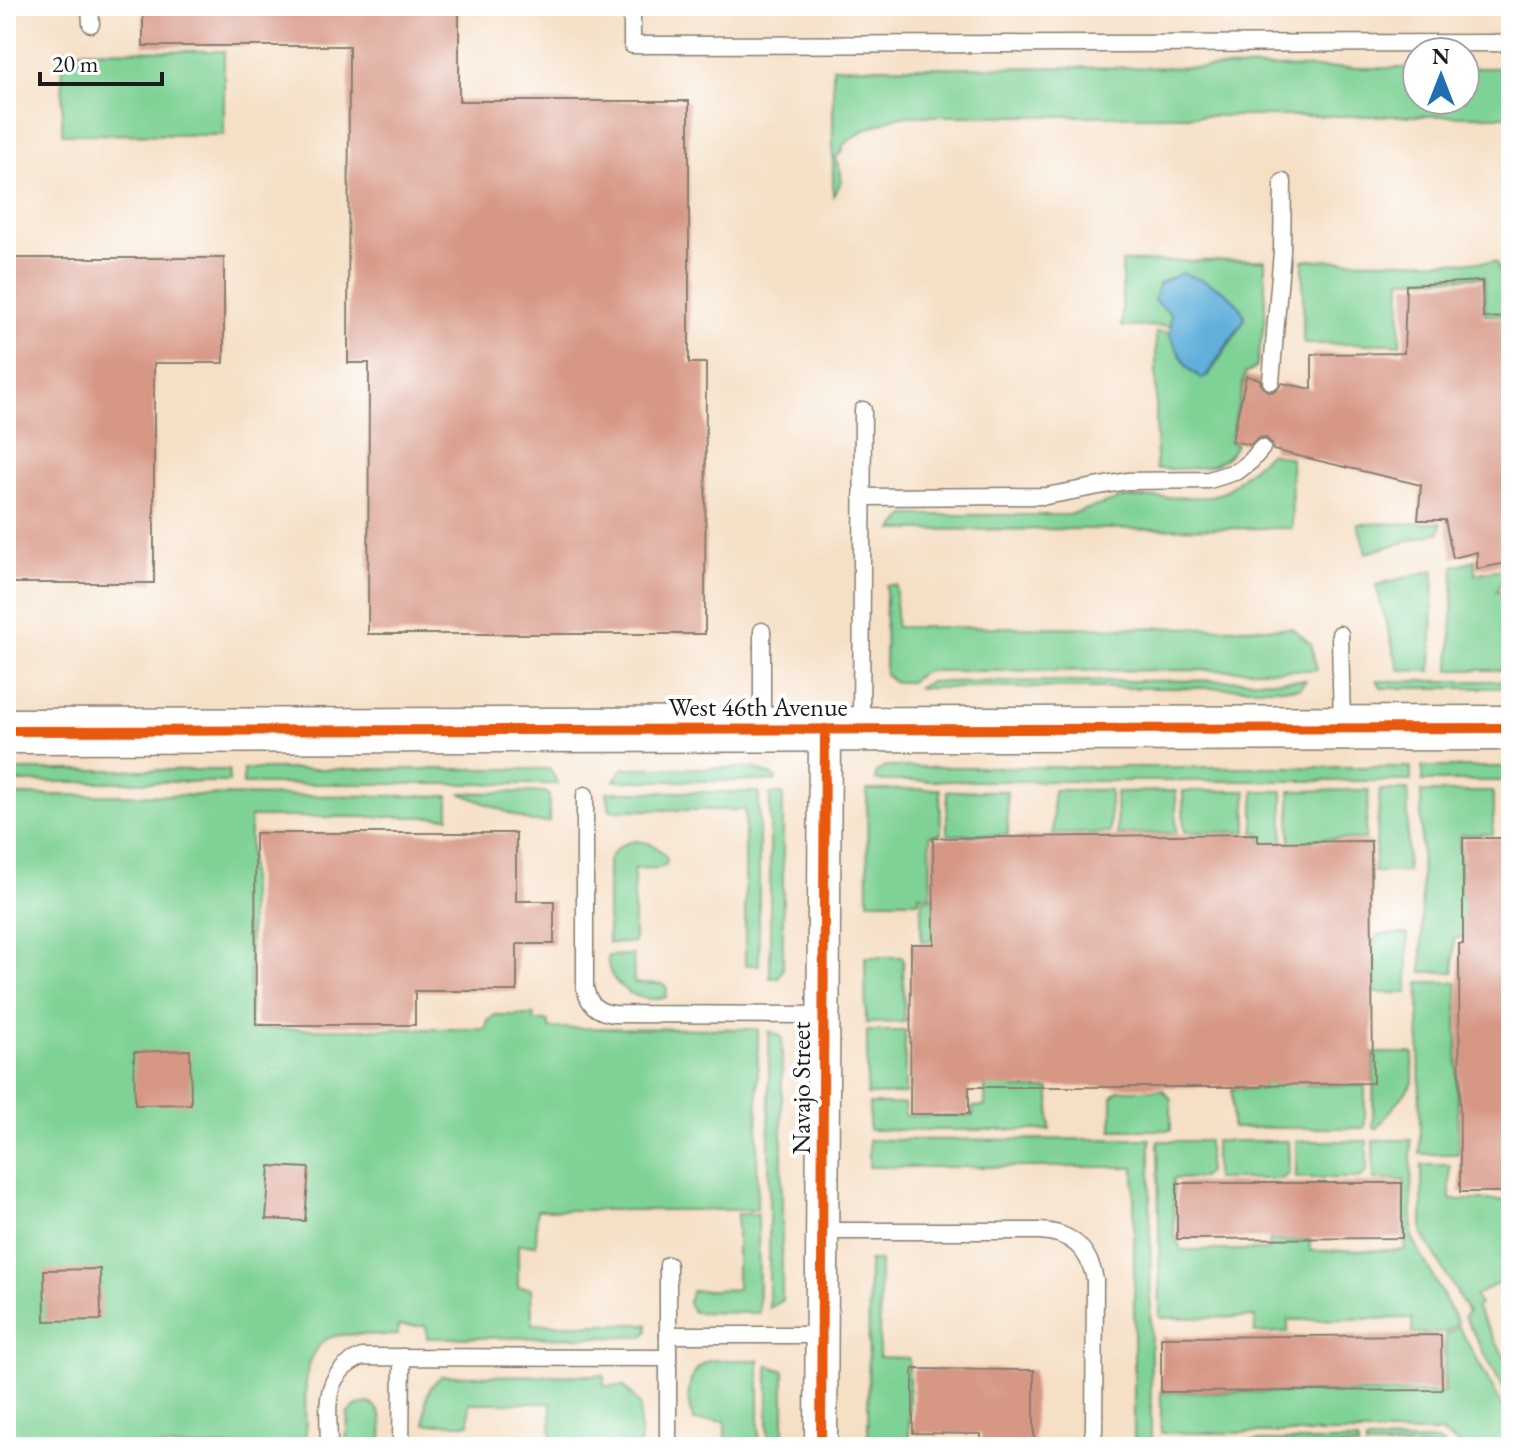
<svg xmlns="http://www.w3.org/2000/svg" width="1517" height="1453" viewBox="0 0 1517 1453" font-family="'EB Garamond',serif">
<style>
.green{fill:#7fd295;stroke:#4e7758;stroke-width:2}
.water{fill:#61b0db;stroke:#3e667c;stroke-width:2}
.building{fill:#d79785}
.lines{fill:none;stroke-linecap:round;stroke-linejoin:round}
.lane-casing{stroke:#887e70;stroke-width:19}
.street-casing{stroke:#887e70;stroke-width:35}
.secondary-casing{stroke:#887e70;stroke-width:47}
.lane{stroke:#fff;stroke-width:16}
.street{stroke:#fff;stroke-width:32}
.secondary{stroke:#fff;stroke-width:44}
.cycleway-casing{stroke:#fff;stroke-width:15}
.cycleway{stroke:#e8590c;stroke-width:10}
.labels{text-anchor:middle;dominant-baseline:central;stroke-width:8;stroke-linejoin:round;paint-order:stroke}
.street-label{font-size:26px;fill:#1c1c1c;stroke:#fff}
</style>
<rect width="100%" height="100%" fill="#fff"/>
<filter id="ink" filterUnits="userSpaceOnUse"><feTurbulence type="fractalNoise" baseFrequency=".0125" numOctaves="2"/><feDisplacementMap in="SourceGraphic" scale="16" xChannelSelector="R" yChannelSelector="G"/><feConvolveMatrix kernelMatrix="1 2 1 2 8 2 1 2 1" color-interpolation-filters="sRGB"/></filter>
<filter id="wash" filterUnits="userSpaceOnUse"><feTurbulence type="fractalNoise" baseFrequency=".006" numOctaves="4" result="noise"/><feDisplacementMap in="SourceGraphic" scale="32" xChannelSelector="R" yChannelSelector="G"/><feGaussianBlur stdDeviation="1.8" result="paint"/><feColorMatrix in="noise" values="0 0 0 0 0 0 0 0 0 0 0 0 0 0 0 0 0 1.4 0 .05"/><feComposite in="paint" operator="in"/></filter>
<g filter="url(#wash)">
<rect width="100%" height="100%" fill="#f5dfc5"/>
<g class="green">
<polygon points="63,50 224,51 224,135 62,134"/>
<path d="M833,67l584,1v32h48v-32h46v48h-610l-35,13 -23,16v5l-8,9c9,15 8,23 -2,37z"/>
<path d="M1265,260v60l-9,48 -11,6 -15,68 6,2c-13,30 -51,24 -80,25v-137h13l18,35 15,12 7,-4 34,-52 -71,-46 -12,6 -6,17 17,14 -1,12 -48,1v-65z"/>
<polygon points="1303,260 1495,262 1511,291 1511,315 1485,315 1484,277 1401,279 1400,344 1305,344 1303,340"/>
<polygon points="1269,453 1291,458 1292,528 893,530 906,515 1068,515 1123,498 1207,497 1225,492"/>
<polygon points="1441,523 1440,532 1366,553 1358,524"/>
<polygon points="1475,560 1475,574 1511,567 1496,591 1511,595 1511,670 1450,670 1454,566"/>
<polygon points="1434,570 1431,671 1399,670 1376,585"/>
<polygon points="886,585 896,585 896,627 1292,628 1311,644 1317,670 926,671 909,682 894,682 885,674"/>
<polygon points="1306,680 1300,688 917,688 928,682"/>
<polygon points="1377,681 1511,681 1511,688 1382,688"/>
<polygon points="886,767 1411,767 1411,781 876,781 876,772"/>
<rect x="1422" y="767" width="89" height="14"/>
<polygon points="623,768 755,768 776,778 776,781 614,781"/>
<polygon points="243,769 550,769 558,784 243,784"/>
<rect x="6" y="770" width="223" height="12"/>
<polygon points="940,789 941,834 930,835 931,895 919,895 919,901 868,901 867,790"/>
<polygon points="1053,790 1110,790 1110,833 1053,834"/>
<polygon points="1369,790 1365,839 1311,839 1311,890 1307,890 1307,1085 1365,1086 1365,1128 1232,1128 1232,1089 1263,1089 1263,1023 1291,923 1290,791"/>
<polygon points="1380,790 1408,790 1407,872 1374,872"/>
<polygon points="947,791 1007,791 1008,835 947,835"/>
<polygon points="1176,791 1176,833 1117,834 1116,792"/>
<polygon points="1183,791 1246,791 1247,832 1184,832"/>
<polygon points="1254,791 1283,791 1283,919 1015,1027 1015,1089 1050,1089 1050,1130 869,1130 869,1104 905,1104 905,1116 973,1116 973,1107 985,1106 985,1081 972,941 921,941 922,898 1260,893 1260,833 1254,832"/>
<polygon points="545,792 549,795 549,822 531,822 460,793"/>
<polygon points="607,792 759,792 759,965 745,965 745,810 610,810"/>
<polygon points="1421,792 1493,792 1493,834 1460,835 1461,894 1494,895 1511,937 1454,938 1454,972 1422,972"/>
<polygon points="770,794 783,794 783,969 778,978 770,978"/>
<path d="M6,795l443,1v21h-199v212h236l1,-7 8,-7h39v6h14l1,7 209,1 -1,181h-220l-1,35h-18v42l13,1 1,36h116v7l-5,6 -216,1 -1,-12h-28l-1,9c-19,1 -43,-3 -62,1 -40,9 -28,80 -29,111h-300z"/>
<path d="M637,841c13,1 23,6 30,18l-1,5 -7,4 -25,1v74h-26v-81c6,-14 15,-20 29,-21z"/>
<polygon points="1379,934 1408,934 1408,993 1374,993 1374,940"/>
<path d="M633,955l1,28 29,1 4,4 -1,9c-25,9 -61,-12 -58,-41z"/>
<polygon points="865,957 903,957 904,1022 866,1023"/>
<polygon points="1419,982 1457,982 1458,1154 1420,1154"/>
<polygon points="769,1031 782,1037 782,1301 769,1308"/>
<polygon points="867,1031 905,1031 905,1094 867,1095"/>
<polygon points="1374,1053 1413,1053 1413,1083 1377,1128 1373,1128"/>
<polygon points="1119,1090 1163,1090 1171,1099 1171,1130 1112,1130 1112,1097"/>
<polygon points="1150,1139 1151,1447 1134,1447 1134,1167 869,1167 869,1140"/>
<polygon points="1373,1140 1411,1140 1412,1237 1458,1324 1443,1333 1412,1333 1412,1318 1288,1320 1288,1332 1255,1333 1255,1317 1160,1318 1158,1141 1208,1141 1208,1172 1202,1178 1173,1179 1174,1235 1182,1250 1268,1250 1269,1241 1310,1240 1310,1251 1405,1250 1404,1180 1374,1180"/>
<polygon points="1215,1141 1288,1141 1289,1173 1282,1179 1215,1179"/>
<polygon points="1296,1141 1367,1141 1367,1172 1359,1178 1296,1178"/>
<polygon points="1422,1165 1450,1165 1450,1200 1511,1200 1511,1276 1475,1296 1480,1305 1476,1308 1507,1361 1511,1359 1511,1402 1464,1316 1468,1312 1422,1233"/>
<polygon points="737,1214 758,1214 759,1313 693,1312 688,1302 692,1291 737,1289"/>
<polygon points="869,1261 880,1261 879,1357 909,1358 909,1447 868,1447"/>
<polygon points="1459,1327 1511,1421 1511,1428 1499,1447 1463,1447 1440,1433 1161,1433 1161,1392 1444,1393 1445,1335"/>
<path d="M710,1360h49v87h-34v-26h-31c-10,-22 -7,-51 16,-61z"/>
<polygon points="768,1365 784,1371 784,1447 768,1447"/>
<path d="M604,1375v11h20l16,19v42h-89v-44h-82v21h-44c0,-20 -1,-35 17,-48z"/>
<path d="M369,1403c17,9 13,27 13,44h-36l2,-34 9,-8z"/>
<rect x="1159" y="1441" width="199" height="6"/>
<polygon points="1438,1441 1447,1447 1366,1447 1366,1442"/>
</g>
<path class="water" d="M1182,273c24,8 54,18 63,45l-40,60 -3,1 -15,-12 -17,-31 1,-22 -17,-14 6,-17z"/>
<g id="blocks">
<g class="building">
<polygon points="143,6 459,6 459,101 689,101 689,363 706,363 705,634 368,634 369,363 348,363 349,46 143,46"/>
<polygon points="6,258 224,258 224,363 154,363 154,583 6,583"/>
<polygon points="1482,281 1483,318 1511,317 1511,562 1477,569 1477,552 1453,558 1445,520 1418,520 1421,485 1273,450 1272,444 1265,437 1258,438 1250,445 1232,441 1246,376 1260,379 1261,386 1269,392 1276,391 1282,383 1312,389 1312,354 1404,353 1406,285"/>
<polygon points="255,833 516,833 516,901 554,901 554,944 517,944 517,991 415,991 415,1025 256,1025"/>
<polygon points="1258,834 1258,842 1371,841 1373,1083 1262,1085 1262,1087 969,1087 969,1114 910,1114 911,944 934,944 933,838"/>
<polygon points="1463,838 1511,838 1511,1192 1460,1192 1459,944 1463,944"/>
<polygon points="190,1050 191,1104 135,1105 134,1052"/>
<polygon points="270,1166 309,1168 305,1221 266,1219"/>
<polygon points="1177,1183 1402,1183 1402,1238 1177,1239"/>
<polygon points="100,1269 101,1320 45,1321 44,1270"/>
<polygon points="1441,1335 1442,1390 1161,1392 1161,1337"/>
<polygon points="913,1369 1034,1370 1034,1447 981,1447 981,1434 913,1433"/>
</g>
</g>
</g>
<g filter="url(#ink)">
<use href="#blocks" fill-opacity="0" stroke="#887e70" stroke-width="2"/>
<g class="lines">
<g class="lane-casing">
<g id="lane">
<polyline points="90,6 91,24"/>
<polyline points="632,6 632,45 1511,43"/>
<polyline points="1271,381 1282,251 1283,182"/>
<polyline points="862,497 1046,496 1127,481 1209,480 1238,471 1251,461 1262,448"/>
<polyline points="762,631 762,728"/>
<polyline points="1340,634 1342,728"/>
<polyline points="861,728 863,410"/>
<path d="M585,795v193c4,17 12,24 29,26l210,1"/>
<path d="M823,1231h216c32,1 50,18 56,49l-1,150 -3,17"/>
<polyline points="668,1265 668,1447"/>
<polyline points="668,1335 822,1335"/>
<path d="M329,1447c0,-38 -9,-73 33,-90l306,1"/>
<polyline points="401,1447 402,1357"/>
</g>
</g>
<g class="street-casing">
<polyline id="street" points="821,1447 825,729"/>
</g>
<g class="secondary-casing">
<polyline id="secondary" points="6,731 1511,728"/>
</g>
<use href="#lane" class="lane"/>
<use href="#street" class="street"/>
<use href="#secondary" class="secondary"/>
<g class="cycleway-casing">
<g id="cycleway">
<polyline points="6,731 1511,728"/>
<polyline points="821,1447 825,729"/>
</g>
</g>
<use href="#cycleway" class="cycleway"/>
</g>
</g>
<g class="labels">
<g class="street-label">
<text x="758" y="707">West 46th Avenue</text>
<text transform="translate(801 1088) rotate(-90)">Navajo Street</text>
</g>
</g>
<rect width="1517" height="1453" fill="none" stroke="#fff" stroke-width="32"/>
<g transform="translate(1441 76)"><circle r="38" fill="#ffffff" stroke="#a4a4a4" stroke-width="2"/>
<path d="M0-6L14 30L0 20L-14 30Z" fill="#1f6fb2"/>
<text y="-12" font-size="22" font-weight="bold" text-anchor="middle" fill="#1c1c1c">N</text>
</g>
<path d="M40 72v12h122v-12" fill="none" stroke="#1c1c1c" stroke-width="4"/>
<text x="52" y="72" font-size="24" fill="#1c1c1c" stroke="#ffffff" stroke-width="6" paint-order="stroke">20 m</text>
</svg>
